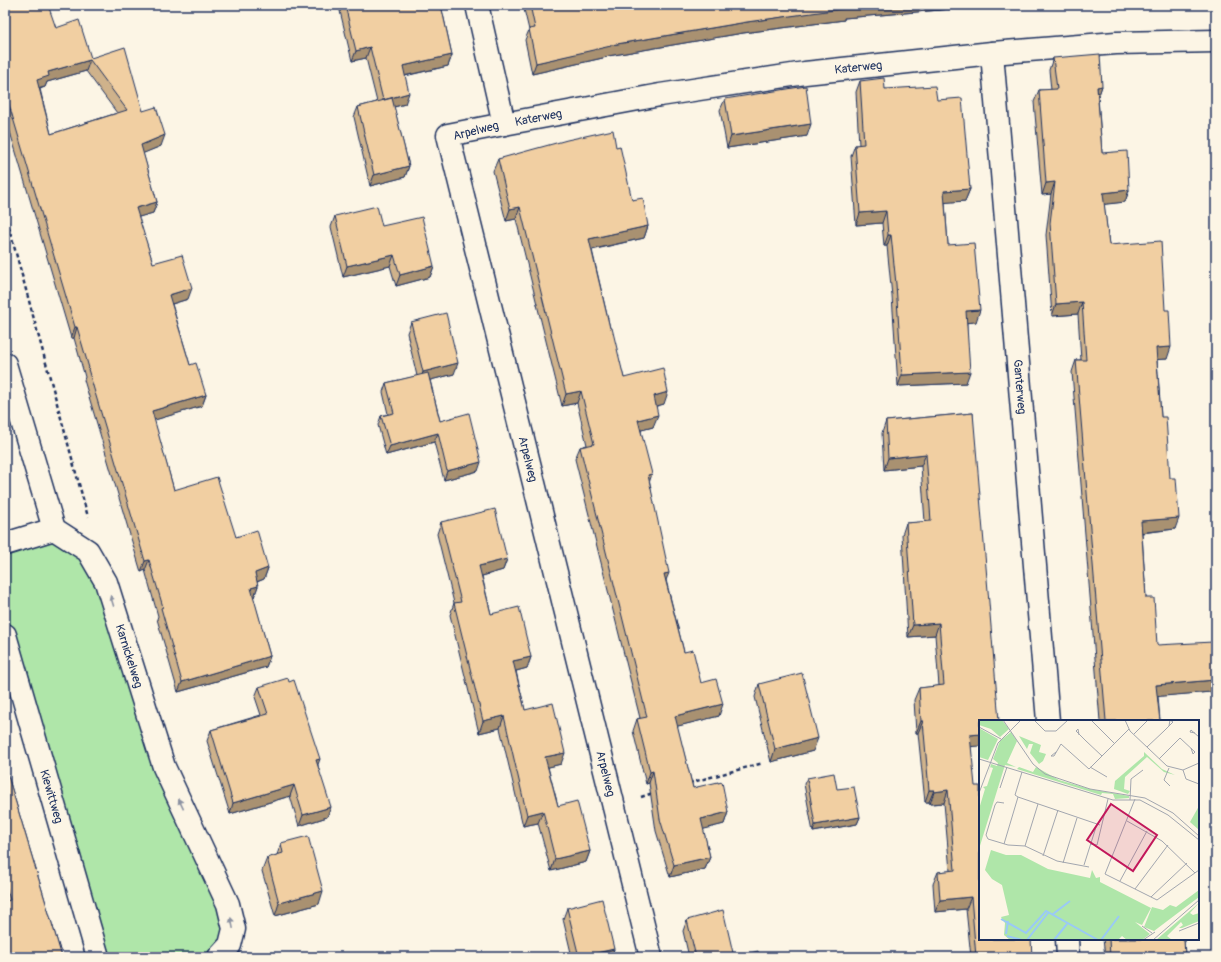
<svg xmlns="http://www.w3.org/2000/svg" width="1221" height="962" viewBox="0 0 1221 962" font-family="Pangolin,sans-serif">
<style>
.green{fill:#afe6a9;stroke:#658a84}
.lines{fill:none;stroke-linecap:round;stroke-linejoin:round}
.street-casing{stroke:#1b2f5e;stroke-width:25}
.path{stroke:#1b2f5e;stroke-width:2.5;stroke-dasharray:4 3;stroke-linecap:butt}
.street{stroke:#fcf5e5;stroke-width:22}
.wall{fill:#cfb28b;stroke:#1b2f5e;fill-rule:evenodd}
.shaded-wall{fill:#a99171;stroke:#1b2f5e}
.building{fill:#f1cfa2;stroke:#1b2f5e;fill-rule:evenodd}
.oneway{fill:#8c92a2}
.labels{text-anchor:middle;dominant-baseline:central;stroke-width:3;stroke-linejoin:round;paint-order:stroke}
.street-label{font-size:12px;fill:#1b2f5e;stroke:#fcf5e5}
.inset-river{fill:none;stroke:#9ac9f6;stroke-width:2}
.inset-road{fill:none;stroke:#a2a6af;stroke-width:1}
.view{fill:#c2185b;fill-opacity:0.15;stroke:#c2185b;stroke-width:2}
.inset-edge{fill:none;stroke:#1b2f5e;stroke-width:2}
</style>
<rect width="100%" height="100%" fill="#fcf5e5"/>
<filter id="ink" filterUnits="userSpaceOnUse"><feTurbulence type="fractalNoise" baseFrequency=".025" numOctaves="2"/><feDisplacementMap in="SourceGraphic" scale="8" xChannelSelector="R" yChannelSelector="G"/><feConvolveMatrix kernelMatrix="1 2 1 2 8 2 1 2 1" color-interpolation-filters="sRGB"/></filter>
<g filter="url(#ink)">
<polygon class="green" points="54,529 88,551 164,767 228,904 219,957 98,957 5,635 5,544"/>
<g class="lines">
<g class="street-casing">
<g id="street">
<path id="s1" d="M477,5l27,119 -56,11 203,822"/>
<path id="s2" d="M992,53l56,668"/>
<path id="s3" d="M504,124l156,-29 145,-22 187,-20 124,-10 100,-2"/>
<path id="s4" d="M5,364l49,165 34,22 18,31 58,185 64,137 6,25 -4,16 -11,12"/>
<polyline points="5,544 54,529"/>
<path id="s5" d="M5,635l93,322"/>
<polyline points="1067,939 1068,957"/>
</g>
</g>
<g class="path">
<polyline points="5,213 88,517"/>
<polyline points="689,783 763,763"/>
<polyline points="641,797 653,793"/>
</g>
<use href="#street" class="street"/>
</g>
<g class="wall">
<path d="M5,5l51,23 35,30 52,53 18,35 -18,7 14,49 -4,11 -15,4 15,46 35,36 -16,5 18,61 16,30 -4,11 -48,14 20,70 62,47 32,31 -4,11 -7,3 1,4 -4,11h-1l17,59 -4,11 -88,25 -21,-73 1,-3 -13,-46 -4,2 -57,-192 1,-3 -11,-39h-3l-66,-223zM86,71l31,42 -66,21 -11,-45 5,-2 2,-5z"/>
<polygon points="342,5 441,5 452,55 448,66 405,76 405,104 394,107 409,166 405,177 370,186 354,117 358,107 377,102 366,58 352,61 340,11"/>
<polygon points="523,5 992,5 964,7 964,8 844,18 844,20 743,33 608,56 607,57 532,74 525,40 529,30"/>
<polygon points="1053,58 1102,86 1098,97 1102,153 1129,190 1125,202 1104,204 1109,245 1167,359 1157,359 1161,417 1175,529 1142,533 1146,598 1157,645 1215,680 1211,692 1158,696 1160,721 1100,721 1072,372 1076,360 1081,360 1078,314 1052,316 1046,235 1051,194 1042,195 1034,102 1039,90 1051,90 1049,70"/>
<polygon points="860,81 885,89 937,100 970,189 965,201 945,202 948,245 976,322 967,322 966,383 898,386 892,296 887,246 884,246 882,223 856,225 851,156 855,145 859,145 856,92"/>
<polygon points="725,99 807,136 727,148 720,110"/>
<polygon points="616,147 632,200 648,226 644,238 592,250 610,328 624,378 664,404 656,406 653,427 641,430 666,580 684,652 719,716 677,726 693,788 728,812 724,824 703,829 710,857 705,869 670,877 656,831 649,783 646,784 633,731 637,719 640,718 575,459 580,447 587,445 577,403 562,406 516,219 506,221 493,171 498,159"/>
<polygon points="335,216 382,226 434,266 430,277 396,286 390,266 343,277 331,227"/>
<polygon points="411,322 454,374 430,380 440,421 478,471 444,480 434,442 386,455 378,425 381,416 388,414 383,392 386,383 417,376 407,333"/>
<polygon points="973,413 971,747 980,939 1032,957 971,957 966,909 935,912 933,884 938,872 950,871 944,803 930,804 929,802 925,802 918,733 916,733 914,700 919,688 939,686 935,635 908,637 902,535 906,523 925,522 921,466 884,470 882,433 886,421"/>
<polygon points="441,522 507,559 503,570 482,576 491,614 531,657 527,668 516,671 525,710 561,764 548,767 558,806 590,851 586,862 551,871 538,823 523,826 500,728 479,733 450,615 454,603 437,534"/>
<polygon points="759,684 813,751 771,762 755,697"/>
<polygon points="259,687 318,765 327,817 299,826 290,796 230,814 207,741 211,730 261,715 255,697"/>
<polygon points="5,766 62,957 5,957"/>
<polygon points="807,778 860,817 857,824 813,832 804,784"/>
<polygon points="281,843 319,904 275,916 262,871 267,858 277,855"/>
<polygon points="567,908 614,949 611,957 572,957 563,919"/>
<polygon points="687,920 734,957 759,957 689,957 683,931"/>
<polygon points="1103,939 1184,939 1185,957 1105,957"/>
</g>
<g class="shaded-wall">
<polygon points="871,5 992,5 964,7 964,8 844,18 844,20 743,33 608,56 607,57 532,74 536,63 611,45 747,22 848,7"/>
<polygon points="370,47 366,58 352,61 356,51"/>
<polygon points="452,55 448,66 399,77 403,66"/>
<polygon points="90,60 86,71 47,82 45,87 33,90 37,80 48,72"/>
<polygon points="1102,86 1098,98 1097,87"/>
<polygon points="409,93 405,104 379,111 383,100"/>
<polygon points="811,124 807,136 727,148 731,136"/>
<polygon points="165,135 161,146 137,156 141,145"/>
<polygon points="409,166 405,177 370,186 374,175"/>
<polygon points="1055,182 1051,194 1042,195 1046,183"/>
<polygon points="970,189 965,201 940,203 944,191"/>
<polygon points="1129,190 1125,202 1099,205 1103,193"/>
<polygon points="157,202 153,213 132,219 136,208"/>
<polygon points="520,207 516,219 506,221 510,209"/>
<polygon points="886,211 882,223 856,225 860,213"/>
<polygon points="648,226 644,238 585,251 589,239"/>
<polygon points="888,235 891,235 887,246 884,246"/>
<polygon points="394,255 390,266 343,277 347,266"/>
<polygon points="434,266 430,277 396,286 400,275"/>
<polygon points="192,288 188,299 165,306 169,295"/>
<polygon points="1082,302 1078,314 1052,316 1056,304"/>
<polygon points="980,310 976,322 962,323 966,311"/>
<polygon points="75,327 77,327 74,338 71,338"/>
<polygon points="1171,347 1167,359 1151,360 1156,348"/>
<polygon points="458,363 454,374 419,383 423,372"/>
<polygon points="970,372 966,383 898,386 902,375"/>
<polygon points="581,391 577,403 562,406 566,394"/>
<polygon points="668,392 664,404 650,408 654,396"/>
<polygon points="206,395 202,406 148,422 152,411"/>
<polygon points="658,415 653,427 634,432 638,420"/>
<polygon points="438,433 434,442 386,455 390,446"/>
<polygon points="926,454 921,466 884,470 888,458"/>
<polygon points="481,462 478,471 444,480 447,471"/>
<polygon points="652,474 648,486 648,475"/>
<polygon points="1179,518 1175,529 1137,533 1141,521"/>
<polygon points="507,559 503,570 475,578 479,566"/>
<polygon points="149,560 145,570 141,572 145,561"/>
<polygon points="268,568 264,579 251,584 255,573"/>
<polygon points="669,573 664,585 664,574"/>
<polygon points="258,586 254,597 247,599 251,588"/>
<polygon points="939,623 935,635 908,637 913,625"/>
<polygon points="270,656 266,667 178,692 182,682"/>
<polygon points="531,657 527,668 509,673 513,661"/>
<polygon points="1215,680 1211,692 1152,697 1156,685"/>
<polygon points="723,704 719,716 670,728 675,716"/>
<polygon points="504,716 500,728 479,733 483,721"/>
<polygon points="921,721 923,721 918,733 916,733"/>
<polygon points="980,734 980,746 965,747 970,735"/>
<polygon points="818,738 813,751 771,762 775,749"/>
<polygon points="565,753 561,764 541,769 545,757"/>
<polygon points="320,759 316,770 316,760"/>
<polygon points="653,771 649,783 646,784 650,772"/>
<polygon points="294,785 290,796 230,814 233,803"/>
<polygon points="929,790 934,790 929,802 925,802"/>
<polygon points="948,790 944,803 930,804 934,792"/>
<polygon points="331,807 327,817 299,826 303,815"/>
<polygon points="543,811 538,823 523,826 527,815"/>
<polygon points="728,812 724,824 697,831 701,819"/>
<polygon points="860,817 857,824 813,832 815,825"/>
<polygon points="590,851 586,862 551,871 555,859"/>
<polygon points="710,857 705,869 670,877 674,865"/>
<polygon points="323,891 319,904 275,916 279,903"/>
<polygon points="971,897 966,909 935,912 940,900"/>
<polygon points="614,949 611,957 581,957"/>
</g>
<g class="building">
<path d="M5,5h43l8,23 23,-8 12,38 34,-11 18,64 13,-4 9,28 -24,10 16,57 -21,6 17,55 29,-8 10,33 -23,7 21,70 6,-2 10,32 -54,16 22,79 43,-13 19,60 21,-7 11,38 -13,5 3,13 -7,2 19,68 -88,26 -21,-74 2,-1 -14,-47 -4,1 -57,-192 1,-1 -12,-41h-2l-70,-236zM90,60l37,50 -76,24 -14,-54 12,-4 -1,-4z"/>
<polygon points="345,5 441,5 452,55 403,66 409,93 383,100 370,47 356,51"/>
<polygon points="530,5 871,5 848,7 848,8 747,22 611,45 611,46 536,63 529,29 535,28"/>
<polygon points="1100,54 1102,86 1097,87 1102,153 1127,151 1129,190 1103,193 1109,245 1161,241 1165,310 1169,310 1171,347 1156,348 1161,417 1166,417 1170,478 1176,478 1179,518 1141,521 1146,598 1154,598 1157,645 1213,642 1215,680 1156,685 1160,721 1106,721 1076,360 1086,360 1082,302 1056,304 1050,223 1055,182 1046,183 1039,90 1057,89 1053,58"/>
<polygon points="884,78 885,89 935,86 937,100 962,98 970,189 944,191 948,245 974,243 980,310 966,311 970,372 902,375 896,284 891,235 888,235 886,211 860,213 855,145 864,144 860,81"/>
<polygon points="806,86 811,124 731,136 725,99"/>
<polygon points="392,98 409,166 374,175 358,107"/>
<polygon points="613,130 616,147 620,146 632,200 643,198 648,226 589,239 610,328 612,328 624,378 663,368 668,392 654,396 658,415 638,420 652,474 648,475 669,573 664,574 684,652 693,650 701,683 716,679 723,704 675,716 693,788 718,782 718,783 722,782 728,812 701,819 710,857 674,865 660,819 653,771 650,772 637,719 647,717 580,447 594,444 581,391 566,394 520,207 510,209 498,159 567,140"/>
<polygon points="377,206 382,226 422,217 434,266 400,275 394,255 347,266 335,216"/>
<polygon points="446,313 458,363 423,372 411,322"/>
<polygon points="428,373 440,421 469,413 481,462 447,471 438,433 390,446 381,416 394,413 386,383"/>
<polygon points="973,413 999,721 980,721 980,734 970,735 975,786 980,786 980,939 1031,939 1032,957 976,957 971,897 940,900 938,872 955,870 948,790 934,792 934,790 929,790 923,721 921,721 919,688 944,685 939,623 913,625 906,523 931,521 926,454 888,458 886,421"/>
<polygon points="495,509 507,559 479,566 491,614 519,607 531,657 513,661 525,710 553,703 565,753 545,757 558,806 577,801 590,851 555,859 543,811 527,815 504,716 483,721 454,603 461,602 441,522"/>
<polygon points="802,673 818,738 775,749 759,684"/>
<polygon points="288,678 289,682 294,680 320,759 316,760 331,807 303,815 294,785 233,803 211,730 268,714 259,687"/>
<polygon points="5,766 62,957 7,957 5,951 5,902 10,900 5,882"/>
<polygon points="834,773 837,789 854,787 860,817 815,825 807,778"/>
<polygon points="308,836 323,891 279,903 267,858 283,853 281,843"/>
<polygon points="602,899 614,949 579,957 567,908"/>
<polygon points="723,910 734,957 758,951 759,957 696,957 687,920"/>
<polygon points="1109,939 1184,939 1185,957 1110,957"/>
</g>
<defs><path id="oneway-solid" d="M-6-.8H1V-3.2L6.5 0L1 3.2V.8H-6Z"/></defs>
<g class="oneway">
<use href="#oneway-solid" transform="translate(112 601) rotate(-107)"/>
<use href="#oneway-solid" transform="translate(181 804) rotate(-115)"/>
<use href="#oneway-solid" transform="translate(232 923) rotate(-102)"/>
</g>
</g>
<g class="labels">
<g class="street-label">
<text stroke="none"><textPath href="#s3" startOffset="359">Katerweg</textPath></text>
<text stroke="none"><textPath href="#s3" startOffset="35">Katerweg</textPath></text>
<text transform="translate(476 131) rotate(-14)">Arpelweg</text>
<text stroke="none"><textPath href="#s2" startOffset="335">Ganterweg</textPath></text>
<text stroke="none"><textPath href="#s1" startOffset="513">Arpelweg</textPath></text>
<text stroke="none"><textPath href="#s4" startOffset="326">Karnickelweg</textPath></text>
<text stroke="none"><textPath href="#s1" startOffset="837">Arpelweg</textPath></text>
<text stroke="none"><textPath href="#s5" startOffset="168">Kiewittweg</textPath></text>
</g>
</g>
<g transform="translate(979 720)">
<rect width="220" height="220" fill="#fcf5e5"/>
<path d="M0,0h23l7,9 -9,8 -9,-8 -12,-4zM0,8l19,11 -10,21 -9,-3zM32,12l6,9 -10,22 9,4 -11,-2 -26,84v-40l6,-20 -2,-2 4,-1 6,-18 -3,-1 -2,9 3,-12 6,2 1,-3 -5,-4 7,-18zM40,16l22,9 -2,7 7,2 -3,7 -4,3 -9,-11 3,-9h-4l-2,5zM165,32l18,17 13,6 -11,-3 -17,-15 -22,20 -1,12 6,2 -2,3 -14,-5 1,-8 29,-25zM40,47l14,5 3,-5 23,13 31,9 39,7v2l-14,1 -2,-5 -11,-1 -1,2 -84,-26zM220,86v24l-9,-8zM12,130l15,5h15l27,14 42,9 2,-8 4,8 4,-1v5l51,26 -9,17 -7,-3 15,12 -8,6h-15l-5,-4 -4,4h-108l-6,-5 1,-12 -4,-6 8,-2 -7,-30 -10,-6 -7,-9zM220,170v7l-45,34 -10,-4 8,-20 11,3 7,-5 6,2zM220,183l-9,10 3,2 6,-2v8l-17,7h-3l4,-3 -2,-3 -14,14 5,4h-16z" fill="#afe6a9"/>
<path class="inset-river" d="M74,194l17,-13M22,199l25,14 20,-22 52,29M27,214l2,-13M28,216l15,4M48,220l21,-27M75,220l13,-16M122,220l18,-24"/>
<path class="inset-road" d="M24,0l30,44 12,10 45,15 55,9 28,15 26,23M55,0l11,11h11l12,-11M112,0l23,23M146,0l5,11 37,35 16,4 16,-7M0,7l22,12M216,13l-5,-1 1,-2 8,7M155,14l14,-14M100,15l-1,-6 -2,2 10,10 16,15M168,27l17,-16 9,-9 -3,-2 -1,6M77,32l-5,4h3l7,-12 28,25 40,-40M0,39l134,41h27l28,15 31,25M180,39l21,-21 15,14 -2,2 -2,-6M111,47l17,10M190,48l-5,12 6,6M204,50l3,9 13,5M21,68l7,-21M0,73l19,-50 23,-23M39,77l82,28M156,79l-30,75 52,26 42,-30M151,80l1,-21 12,-9M25,83l-7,-1 -2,3 -9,30 2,4 20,6 17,1 32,15 32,6M148,101l35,20 33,32M25,124l14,-47 -3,-2 7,-23M111,124l7,1 11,-46M46,126l13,-42M64,136l15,-46M84,143l14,-45M105,145l13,-41M141,161l27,-50M156,169l33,-44M172,177l36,-34M163,206l10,7M200,211l20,-8M164,220l12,-8M174,220l46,-40"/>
<path class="view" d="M132,84l46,31 -24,36 -46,-31z"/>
<rect width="220" height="220" class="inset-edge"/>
</g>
<rect width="1221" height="962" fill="none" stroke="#fcf5e5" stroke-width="20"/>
<rect x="10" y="10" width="1201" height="942" fill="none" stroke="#1b2f5e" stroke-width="1.5" filter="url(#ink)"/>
</svg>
